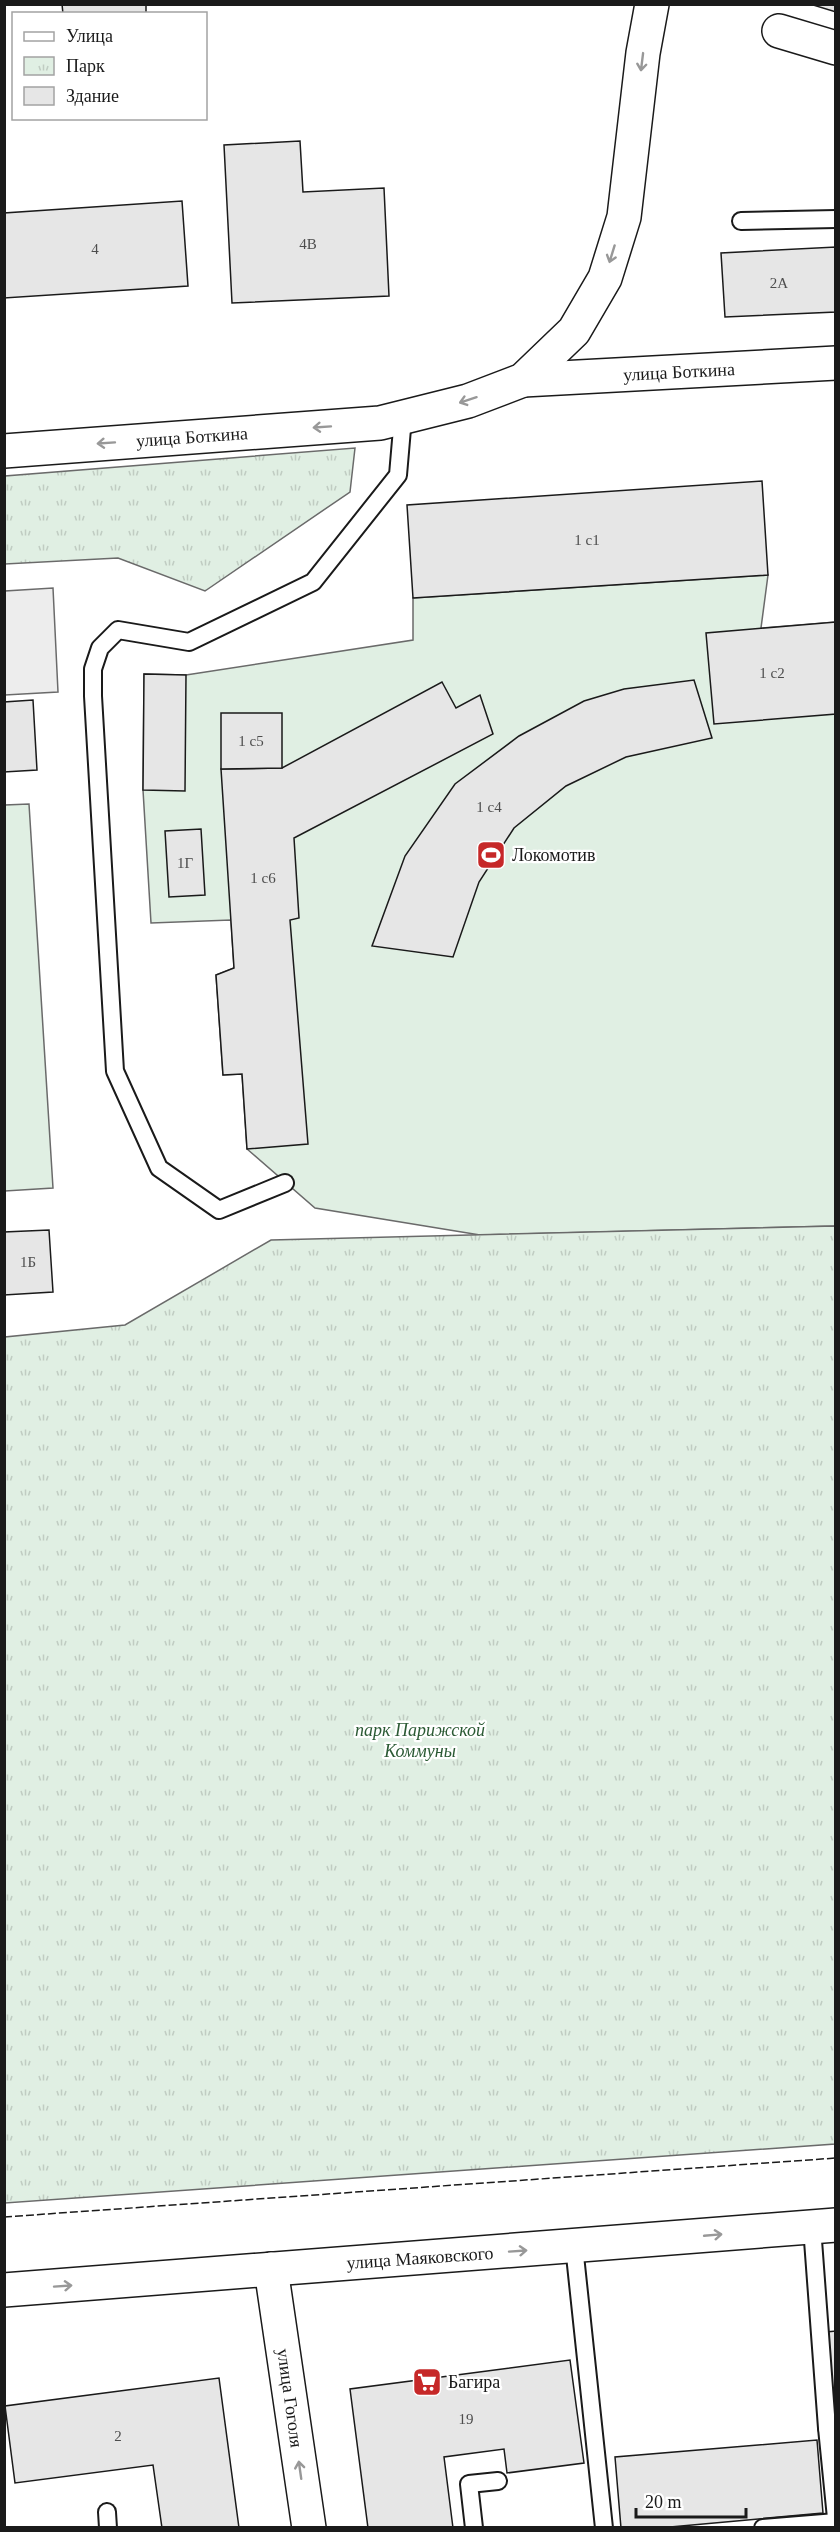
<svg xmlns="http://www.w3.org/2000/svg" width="840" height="2532" viewBox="0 0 840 2532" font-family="'Times New Roman',serif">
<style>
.grass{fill:#e0efe3;stroke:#6a6a6a;stroke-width:1.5}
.park{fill:url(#park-tufts);stroke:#6a6a6a;stroke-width:1.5}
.parking{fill:#ededed;stroke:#6a6a6a;stroke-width:1.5}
.building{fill:#e6e6e6;stroke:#1a1a1a;stroke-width:1.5}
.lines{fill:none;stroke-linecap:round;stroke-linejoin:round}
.service-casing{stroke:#1a1a1a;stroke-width:20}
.minor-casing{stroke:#1a1a1a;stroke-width:36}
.secondary-casing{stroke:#1a1a1a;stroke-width:36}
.primary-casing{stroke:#1a1a1a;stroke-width:36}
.service{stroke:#fff;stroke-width:16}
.minor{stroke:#fff;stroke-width:33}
.secondary{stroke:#fff;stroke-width:33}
.primary{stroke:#fff;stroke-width:33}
.fence{stroke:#1a1a1a;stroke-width:1.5;stroke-dasharray:8 3;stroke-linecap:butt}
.oneway{stroke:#989898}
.labels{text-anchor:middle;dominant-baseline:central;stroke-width:4.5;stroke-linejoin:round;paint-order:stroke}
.number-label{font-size:15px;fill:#4d4d4d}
.street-label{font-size:18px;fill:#1a1a1a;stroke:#fff}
.poi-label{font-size:18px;fill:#1a1a1a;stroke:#fff;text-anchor:start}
.park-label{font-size:18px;font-style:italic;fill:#2b5a34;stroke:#fff}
</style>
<defs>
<pattern id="park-tufts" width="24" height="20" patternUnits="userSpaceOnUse" patternTransform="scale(1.5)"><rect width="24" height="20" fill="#e0efe3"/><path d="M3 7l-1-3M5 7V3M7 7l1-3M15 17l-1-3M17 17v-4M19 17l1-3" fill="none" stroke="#c0ccc2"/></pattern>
</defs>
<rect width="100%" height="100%" fill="#fff"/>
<g class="grass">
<polygon points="768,575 761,628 835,622 835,1226 480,1235 315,1208 247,1149 242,1074 223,1075 216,975 234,968 231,920 151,923 143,790 144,674 186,675 413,640 413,598"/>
<polygon points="29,804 53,1188 5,1191 5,805"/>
</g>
<g class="park">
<polygon points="355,448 350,492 205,591 118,558 5,564 5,476"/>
<polygon points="835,1226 835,2144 5,2203 5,1337 125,1325 271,1240"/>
</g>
<polygon class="parking" points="53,588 58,692 5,695 5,591"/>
<g class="building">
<polygon points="62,4 146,4 146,14 63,14"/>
<polygon points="836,4 836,12 813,5 813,4"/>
<polygon points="300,141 303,192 384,188 389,296 232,303 224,145"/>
<polygon points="182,201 188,286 4,298 4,213"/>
<polygon points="836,247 836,312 725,317 721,253"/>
<polygon points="762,481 768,575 413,598 407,505"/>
<polygon points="836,622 836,714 714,724 706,633"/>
<polygon points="144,674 186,675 185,791 143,790"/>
<polygon points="694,680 712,738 626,757 566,786 514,828 479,882 453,957 372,946 405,856 455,784 519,736 584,701 624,689"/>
<polygon points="442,682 456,708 480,695 493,734 294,838 299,918 290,920 308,1144 247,1149 242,1074 223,1075 216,975 234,968 221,769 282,768"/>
<polygon points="33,700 37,770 4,772 4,702"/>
<polygon points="221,713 282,713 282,768 221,769"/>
<polygon points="201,829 205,895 169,897 165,831"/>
<polygon points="49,1230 53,1292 4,1295 4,1232"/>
<polygon points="836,2331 836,2398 833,2398 826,2332"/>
<polygon points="570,2360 584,2463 507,2473 504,2449 444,2457 453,2528 368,2528 350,2389"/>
<polygon points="219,2378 239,2528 162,2528 153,2465 15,2483 5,2406"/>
<polygon points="817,2440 823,2513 659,2528 621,2528 615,2457"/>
</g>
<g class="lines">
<g class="service-casing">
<g id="service">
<polyline points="741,221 836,219"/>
<polyline points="285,1183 219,1210 159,1168 115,1071 93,696 93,669 100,648 118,630 189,642 313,582 398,475 403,417"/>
<polyline points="812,2227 827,2428"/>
<polyline points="574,2246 604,2528"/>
<polyline points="836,2427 827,2428 836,2518"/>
<polyline points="107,2512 108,2528"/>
<polyline points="474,2528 469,2484 498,2481"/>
<polyline points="763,2528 836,2522"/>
</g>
</g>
<g class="minor-casing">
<g id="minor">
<polyline points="779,31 836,48"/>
<polyline points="523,380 836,363"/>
</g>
</g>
<g class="secondary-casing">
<polyline id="secondary" points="271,2269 309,2528"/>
</g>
<g class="primary-casing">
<g id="primary">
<polyline points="4,451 380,423 468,401 523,380 574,331 605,278 624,217 643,53 652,4"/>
<polyline points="4,2290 836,2225"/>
</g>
</g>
<use href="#service" class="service"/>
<use href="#minor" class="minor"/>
<use href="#secondary" class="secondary"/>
<use href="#primary" class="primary"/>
<polyline class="fence" points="4,2217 836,2158"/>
</g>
<defs><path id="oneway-shaft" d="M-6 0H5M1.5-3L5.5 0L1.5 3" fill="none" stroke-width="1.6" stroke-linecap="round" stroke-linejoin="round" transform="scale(1.5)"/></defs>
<g class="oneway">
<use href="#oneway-shaft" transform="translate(642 62) rotate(97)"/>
<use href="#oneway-shaft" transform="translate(612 254) rotate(107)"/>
<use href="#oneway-shaft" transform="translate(468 400) rotate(162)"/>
<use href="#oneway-shaft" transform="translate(322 427) rotate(176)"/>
<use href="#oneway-shaft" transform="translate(106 443) rotate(176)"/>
<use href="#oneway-shaft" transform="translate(713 2235) rotate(-5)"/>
<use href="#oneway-shaft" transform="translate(518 2251) rotate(-4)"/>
<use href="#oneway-shaft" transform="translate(63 2286) rotate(-4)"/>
<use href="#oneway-shaft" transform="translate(300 2470) rotate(-98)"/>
</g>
<defs>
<g id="stadium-square" transform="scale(1.5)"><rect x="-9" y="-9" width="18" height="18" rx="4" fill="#c62828" stroke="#fff"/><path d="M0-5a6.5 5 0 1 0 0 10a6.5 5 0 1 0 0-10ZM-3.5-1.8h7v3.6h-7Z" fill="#fff"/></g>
<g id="supermarket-square" transform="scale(1.5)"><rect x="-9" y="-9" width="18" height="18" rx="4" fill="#c62828" stroke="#fff"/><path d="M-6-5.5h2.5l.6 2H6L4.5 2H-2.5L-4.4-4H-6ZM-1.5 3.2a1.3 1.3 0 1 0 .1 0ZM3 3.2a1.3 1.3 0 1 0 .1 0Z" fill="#fff"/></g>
</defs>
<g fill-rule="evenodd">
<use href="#stadium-square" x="491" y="855"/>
<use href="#supermarket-square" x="427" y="2382"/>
</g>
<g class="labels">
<g class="number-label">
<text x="308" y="244">4В</text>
<text x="95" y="249">4</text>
<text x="779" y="283">2А</text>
<text x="587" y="540">1 с1</text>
<text x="772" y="673">1 с2</text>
<text x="251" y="741">1 с5</text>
<text x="489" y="807">1 с4</text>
<text x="185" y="863">1Г</text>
<text x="263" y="878">1 с6</text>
<text x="28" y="1262">1Б</text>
<text x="466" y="2419">19</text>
<text x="118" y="2436">2</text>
</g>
<g class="street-label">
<text transform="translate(679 372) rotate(-3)">улица Боткина</text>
<text transform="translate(192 437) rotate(-4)">улица Боткина</text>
<text transform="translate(420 2258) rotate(-4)">улица Маяковского</text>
<text transform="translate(290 2398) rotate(82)">улица Гоголя</text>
</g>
<g class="poi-label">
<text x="512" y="855">Локомотив</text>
<text x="448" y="2382">Багира</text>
</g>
<g class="park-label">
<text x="420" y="1730">парк Парижской<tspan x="420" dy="21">Коммуны</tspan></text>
</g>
</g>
<rect width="840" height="2532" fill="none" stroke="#1a1a1a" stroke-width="12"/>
<rect x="12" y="12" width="195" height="108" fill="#ffffff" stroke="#a3a3a3" stroke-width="1.5"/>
<rect x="24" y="32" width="30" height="9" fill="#ffffff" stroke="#a3a3a3" stroke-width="1.5"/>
<text x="66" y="42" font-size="18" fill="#1a1a1a">Улица</text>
<rect x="24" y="57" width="30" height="18" fill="url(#park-tufts)" stroke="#a3a3a3" stroke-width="1.5"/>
<text x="66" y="72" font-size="18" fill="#1a1a1a">Парк</text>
<rect x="24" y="87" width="30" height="18" fill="#e6e6e6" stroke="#a3a3a3" stroke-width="1.5"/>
<text x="66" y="102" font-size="18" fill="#1a1a1a">Здание</text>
<path d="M636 2508v9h110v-9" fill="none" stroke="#1a1a1a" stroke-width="3"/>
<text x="645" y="2508" font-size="18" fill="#1a1a1a" stroke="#ffffff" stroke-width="4.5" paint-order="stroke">20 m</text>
</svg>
